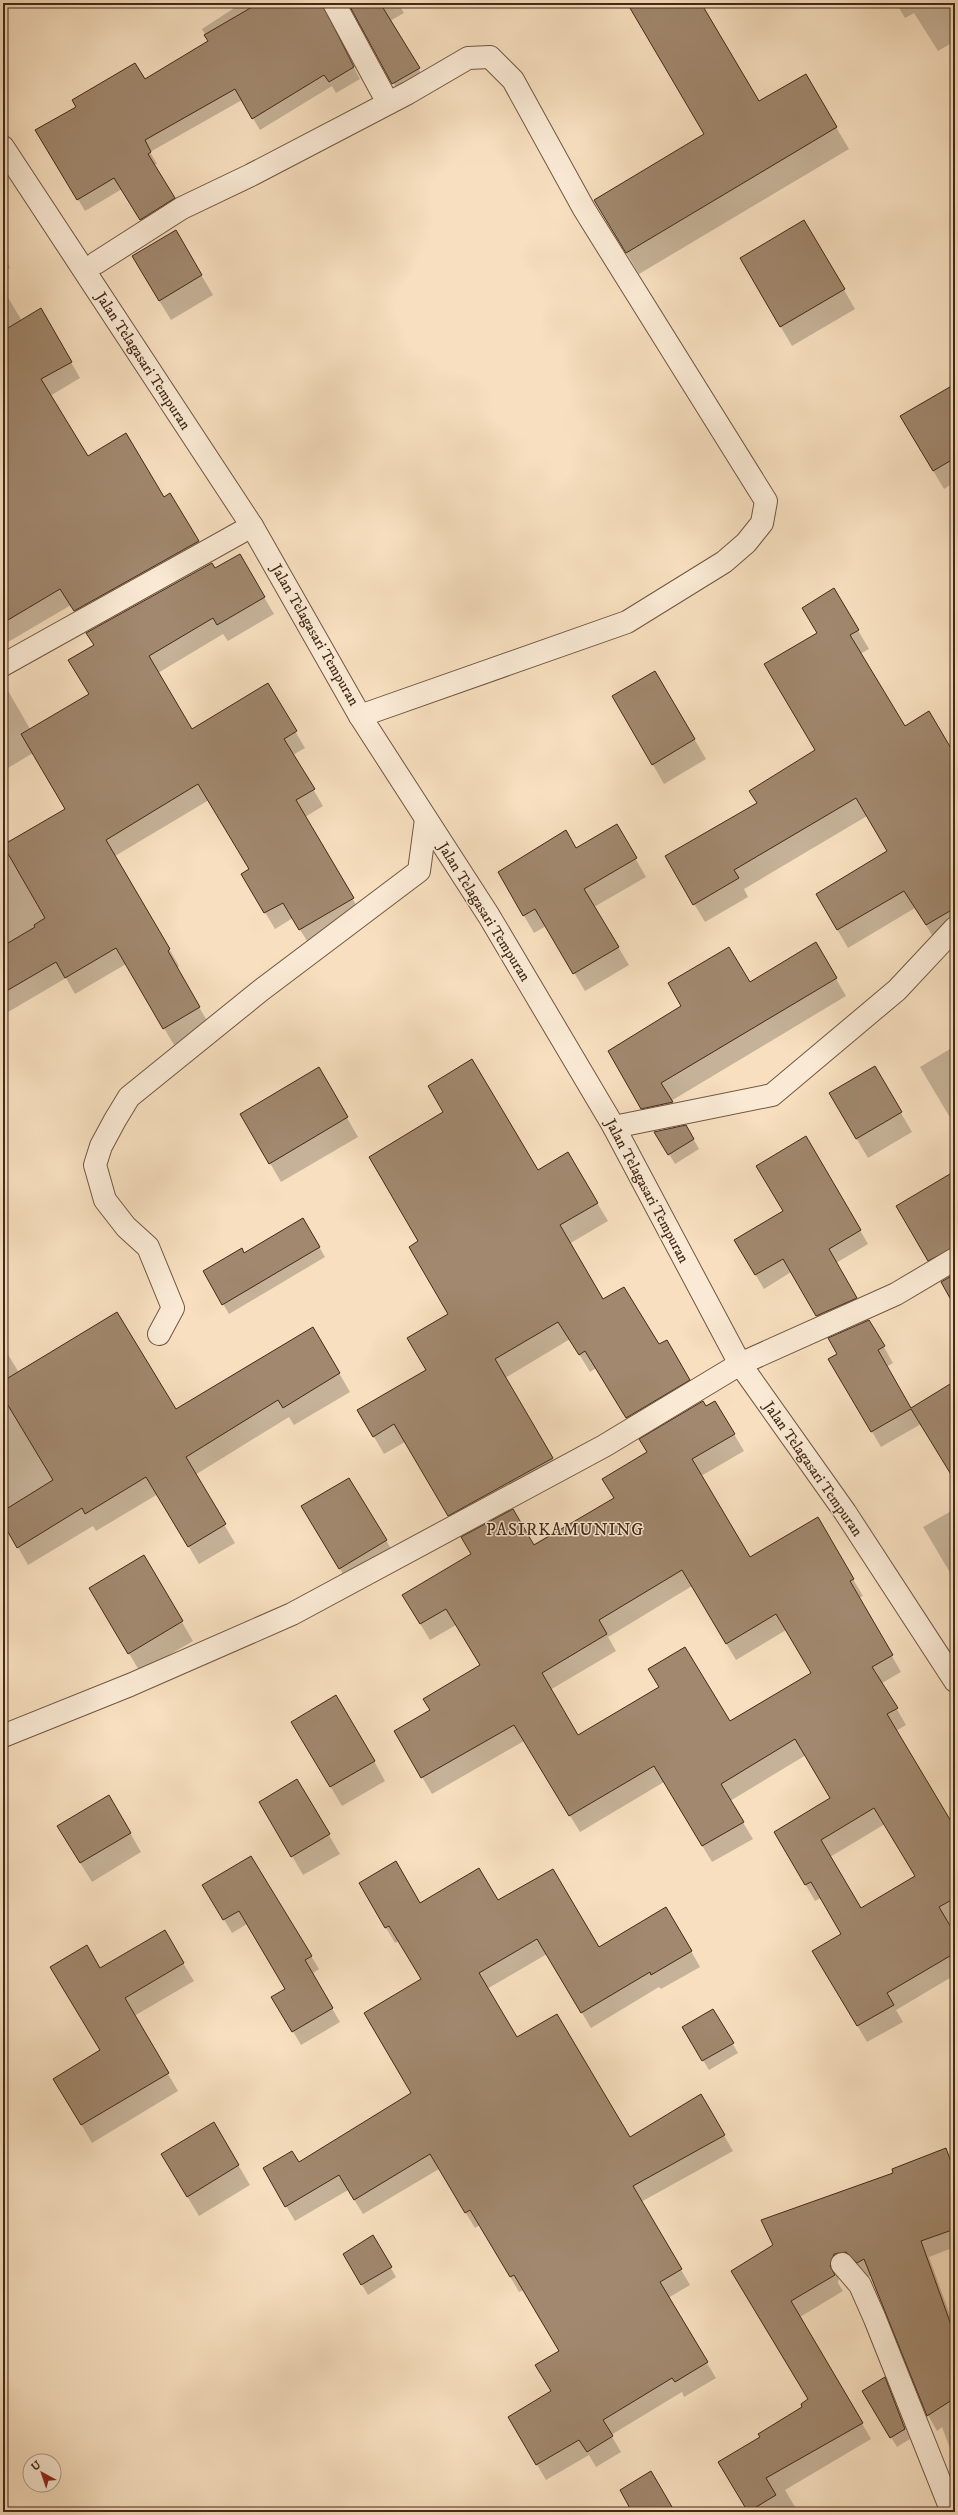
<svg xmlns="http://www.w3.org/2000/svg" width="958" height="2515" viewBox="0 0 958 2515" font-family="'IM FELL DW Pica',serif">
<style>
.shadow{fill:#0003;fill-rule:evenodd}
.building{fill:#a1886e;stroke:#442916;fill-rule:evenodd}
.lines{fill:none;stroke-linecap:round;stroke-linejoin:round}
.minor-casing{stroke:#715640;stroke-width:24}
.minor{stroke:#faead5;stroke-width:22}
.labels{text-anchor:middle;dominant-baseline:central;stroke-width:3;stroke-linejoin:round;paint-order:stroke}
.street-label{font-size:15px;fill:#442916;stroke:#faead5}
.quarter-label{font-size:17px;letter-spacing:1px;fill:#442916;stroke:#faead5}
</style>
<rect width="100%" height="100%" fill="#f7dfbf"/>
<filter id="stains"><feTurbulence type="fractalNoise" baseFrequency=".005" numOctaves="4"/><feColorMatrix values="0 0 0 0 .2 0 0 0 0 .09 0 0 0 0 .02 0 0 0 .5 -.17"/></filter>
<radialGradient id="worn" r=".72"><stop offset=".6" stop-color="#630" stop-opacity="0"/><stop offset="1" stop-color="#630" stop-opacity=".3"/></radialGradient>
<g class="shadow">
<polygon points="242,3 398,3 404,13 390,21 425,80 400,95 352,8 348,4 335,3 329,9 329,21 360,79 336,93 332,86 260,130 242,100 150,152 157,164 154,165 180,210 147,231 122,189 85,211 37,130 145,81 209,41 202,29"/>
<polygon points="628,3 700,3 759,103 805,75 849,149 639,274 595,201 705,135"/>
<polygon points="896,3 955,3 955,41 938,51 914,13 905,18"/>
<polygon points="175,231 213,295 171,320 144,276"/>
<polygon points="3,256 10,268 3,271"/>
<polygon points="752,278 844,290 855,309 792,346"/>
<polygon points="3,289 22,321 41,310 80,378 50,396 88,457 164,498 170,495 208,558 84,627 71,605 3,645"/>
<polygon points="955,399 955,482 944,489 912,435"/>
<polygon points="239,555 274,614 228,641 223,634 158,673 191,731 267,684 305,748 293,755 323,806 305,817 362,915 310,946 293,918 275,929 242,874 250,870 209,800 115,856 179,966 176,968 209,1024 174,1045 126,964 75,994 66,978 3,1015 3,831 10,842 67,809 33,753 3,771 3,682 30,729 90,694 95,645"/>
<polygon points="834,590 869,649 860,654 904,727 955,757 955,932 937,943 915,908 848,948 817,895 888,852 867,816 744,889 748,897 705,922 666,857 758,803 816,751 818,634"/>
<polygon points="655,672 706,759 664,784 625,716"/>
<polygon points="616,825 646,877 594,907 629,965 585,991 546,926 534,933 499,872 576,849"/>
<polygon points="816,944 846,996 671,1101 682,1120 652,1126 609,1052 683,1007 750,983"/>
<polygon points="955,1046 955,1126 920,1067"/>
<polygon points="874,1067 912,1132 868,1158 830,1094"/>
<polygon points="319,1069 358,1137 281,1182 242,1115"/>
<polygon points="686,1126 699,1149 675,1164 656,1132"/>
<polygon points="806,1137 868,1244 836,1263 864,1312 825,1330 791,1272 764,1289 735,1240 784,1212"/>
<polygon points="568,1154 608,1221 569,1244 603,1301 659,1346 666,1341 699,1398 637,1436 596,1368 590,1372 570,1339 505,1378 563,1476 459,1533 405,1442 384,1454 359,1411 427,1370 450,1314 538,1172"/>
<polygon points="955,1197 955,1267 938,1276 897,1206"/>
<polygon points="303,1219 325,1257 229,1314 204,1272 244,1254"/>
<polygon points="869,1321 893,1363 886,1367 910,1409 955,1382 955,1480 921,1424 881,1447 830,1360 839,1354"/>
<polygon points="313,1328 350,1392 294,1425 289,1417 195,1475 235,1543 199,1564 158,1494 96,1531 93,1526 28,1565 3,1521 3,1512 6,1510 3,1505 3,1346 19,1373 176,1410"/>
<path d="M715,1402l29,49 -43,25 49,82 67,-40 46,78 -4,2 42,74 -19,11 24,42 -10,6 59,105v84l-7,4 7,12v39l-59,35 7,12 -36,20 -54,-91 29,-17 -21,-36 -6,3 -40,-69 56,-33 -25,-44 -76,46 23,38 -41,23 -48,-80 -84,50 -56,-91 -92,53 -37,-63 36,-21 50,-45 -25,-40 -26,15 -17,-28 202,-114 33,-45zM692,1586l44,74 50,-30 26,43 -83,49 -69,-35 -82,50 -28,-47 66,-39 -8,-14zM885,1824l31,52 -55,33 -31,-52z"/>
<polygon points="955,1509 955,1581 923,1527"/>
<polygon points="314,1526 386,1540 397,1560 351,1587"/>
<polygon points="144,1557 193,1641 140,1672 102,1608"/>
<polygon points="304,1742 374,1761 385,1781 342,1806"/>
<polygon points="297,1780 340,1854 303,1875 261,1802"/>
<polygon points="109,1796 141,1852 92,1882 69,1845"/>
<polygon points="360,1884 420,1904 498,1901 599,1948 691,1951 700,1967 661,1989 659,1987 591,2028 547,1954 487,1989 517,2038 629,2138 701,2096 733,2151 641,2202 690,2285 668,2298 716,2378 684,2397 682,2392 611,2435 621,2452 596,2467 589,2455 546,2480 509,2417 552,2392 560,2351 524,2290 519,2292 480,2225 475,2228 439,2169 363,2214 348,2190 295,2221 264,2169 298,2163 412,2094 422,1980 399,1941 395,1943"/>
<polygon points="204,1885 311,1956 319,1969 312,1974 340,2022 301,2045 273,1997 286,1989 247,1924 232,1933"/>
<polygon points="164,1932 194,1981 134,2016 178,2091 92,2143 65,2097 101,2051 100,1970"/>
<polygon points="713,2010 738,2053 709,2070 683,2027"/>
<polygon points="214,2124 250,2185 199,2216 173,2173"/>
<polygon points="945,2149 955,2167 955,2247 929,2257 955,2329 955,2462 942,2427 937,2431 928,2415 872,2275 867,2278 839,2276 838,2283 843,2291 800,2317 871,2439 785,2490 798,2512 749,2512 720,2462 762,2438 804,2407 809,2400 741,2287 894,2173"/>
<polygon points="373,2237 396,2277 368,2295 344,2254"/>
<polygon points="884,2378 910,2439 897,2447 863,2391"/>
</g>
<g class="building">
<polygon points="259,3 322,3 354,67 329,82 324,75 252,119 235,89 145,140 151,152 148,154 175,198 140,220 114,178 77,200 35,130 76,107 72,100 135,63 145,79 208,41 204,35"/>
<polygon points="348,3 380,3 420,68 392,84"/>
<polygon points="627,3 701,3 759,101 806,74 837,127 626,253 594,200 704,134"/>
<polygon points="804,220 845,289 780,327 740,258"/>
<polygon points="176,230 202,275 159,301 132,256"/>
<polygon points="41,308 72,362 41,379 88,456 126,433 164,497 170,493 199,541 74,611 60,589 3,623 3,331"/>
<polygon points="955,384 955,458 933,471 900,416"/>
<polygon points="240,554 265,597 217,625 213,618 149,656 192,729 268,683 297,731 284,739 315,789 296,800 354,898 299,930 283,903 264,913 241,874 249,869 198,784 106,840 170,949 168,951 200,1007 163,1029 116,948 65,978 56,962 3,993 3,946 35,927 34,925 45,918 3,845 65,809 21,734 89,694 68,660 94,645 86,633 212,563 215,568"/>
<polygon points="834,588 859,630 850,635 905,726 929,711 955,755 955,908 926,925 904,891 837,930 816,894 887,851 856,798 734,870 739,878 693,905 665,856 757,803 749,791 815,750 764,664 817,633 802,608"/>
<polygon points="655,671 695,739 652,765 612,696"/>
<polygon points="617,824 637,858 584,889 619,947 573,974 535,909 523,916 498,872 566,830 576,848"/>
<polygon points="816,942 837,978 661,1083 673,1102 641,1109 608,1051 681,1006 668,983 729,947 750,982"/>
<polygon points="472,1059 538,1170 568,1152 598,1203 560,1225 603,1299 624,1287 659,1344 667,1340 690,1380 626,1418 585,1351 579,1355 558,1322 495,1359 553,1458 448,1516 394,1424 373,1437 357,1410 426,1370 407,1338 448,1314 409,1247 418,1241 369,1157 443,1112 428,1086"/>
<polygon points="875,1066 902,1112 856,1139 829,1093"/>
<polygon points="319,1067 348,1117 269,1164 240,1114"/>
<polygon points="686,1125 694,1139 668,1155 654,1132"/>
<polygon points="806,1136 861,1230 829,1249 857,1298 816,1316 783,1259 755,1275 734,1240 783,1211 756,1166"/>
<polygon points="955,1171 955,1247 928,1261 896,1206"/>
<polygon points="303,1218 320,1247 222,1305 203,1271 242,1248 244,1253"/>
<polygon points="955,1274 955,1307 941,1282"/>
<polygon points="117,1312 176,1409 313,1327 340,1373 283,1408 278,1400 186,1457 226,1524 188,1547 146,1477 85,1514 82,1508 17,1548 3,1523 3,1511 53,1480 3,1397 3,1381"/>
<polygon points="869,1320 885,1346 878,1350 911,1408 955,1381 955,1481 911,1409 871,1432 828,1359 837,1354 828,1338"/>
<path d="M703,1401l3,5 9,-5 20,33 -43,25 58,98 68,-40 36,62 -4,2 43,74 -21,12 26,41 -11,6 68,114v70l-16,9 16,27v19l-68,40 7,12 -37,21 -45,-75 29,-17 -30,-52 -6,3 -31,-53 56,-34 -35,-59 -74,45 23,38 -42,24 -48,-80 -85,50 -55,-91 -93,53 -27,-47 36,-21 -7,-11 57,-34 -34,-56 -26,15 -18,-29 69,-41 -10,-17 52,-28 21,36 80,-47 -12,-19 45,-27 -8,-13zM682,1570l44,74 50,-30 35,59 -81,48 -45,-74 -37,22 11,18 -81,48 -36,-62 65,-39 -8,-14zM874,1808l41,68 -54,32 -40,-68z"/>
<polygon points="349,1478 387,1540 339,1569 301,1506"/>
<polygon points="144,1555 183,1621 128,1654 89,1588"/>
<polygon points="336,1695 375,1761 330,1787 291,1722"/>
<polygon points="297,1779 330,1834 291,1857 259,1802"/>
<polygon points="109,1795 131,1833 80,1863 57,1826"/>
<polygon points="251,1856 312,1956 305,1960 333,2008 292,2032 271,1997 285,1989 239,1911 223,1920 202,1885"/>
<polygon points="396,1861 420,1903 479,1868 498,1900 553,1869 599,1947 666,1907 692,1951 651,1975 650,1972 581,2013 537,1939 479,1973 517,2037 557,2014 630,2137 701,2094 725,2135 633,2186 682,2269 660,2282 708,2362 675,2382 672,2378 603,2420 613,2436 587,2452 579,2440 536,2465 508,2417 551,2391 535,2365 559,2351 514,2275 510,2277 470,2210 465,2213 430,2154 354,2200 339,2175 285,2207 263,2168 292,2151 299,2162 411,2093 364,2013 421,1979 389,1926 385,1928 359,1883"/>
<polygon points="165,1930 184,1963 125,1998 169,2073 81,2125 53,2079 100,2050 50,1967 87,1945 100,1968"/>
<polygon points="713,2009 734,2043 702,2061 682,2027"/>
<polygon points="214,2122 239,2165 187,2197 161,2154"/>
<polygon points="946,2148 955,2173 955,2229 921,2241 955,2336 955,2398 927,2416 864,2259 857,2263 846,2252 834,2254 830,2266 835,2275 791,2301 863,2423 766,2478 776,2495 748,2512 718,2462 760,2437 758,2434 802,2407 801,2404 808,2399 731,2271 773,2245 761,2220 893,2173 892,2169"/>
<polygon points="373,2235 392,2267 361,2285 343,2254"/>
<polygon points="885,2377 905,2429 890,2438 862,2391"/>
<polygon points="651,2471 675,2512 632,2512 620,2490"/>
</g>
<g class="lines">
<g class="minor-casing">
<g id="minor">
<polyline points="334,3 388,103"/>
<polyline points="3,147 252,526 360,716 489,916 614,1127 740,1364 845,1512 955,1681"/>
<polyline points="96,263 182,208 251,175 408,93 468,58 490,57 513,80 584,209 766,501 762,523 746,543 724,562 627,622 360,716"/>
<polyline points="3,665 252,526"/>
<polyline points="614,1127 772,1095 897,990 955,928"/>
<polyline points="159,1334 173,1308 148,1247 126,1227 105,1200 95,1165 101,1146 115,1120 129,1097 260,991 419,871 426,819"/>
<polyline points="3,1736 130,1685 292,1614 604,1446 740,1364 896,1294 955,1259"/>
<polyline points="842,2264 860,2285 875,2319 952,2512"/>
</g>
</g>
<use href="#minor" class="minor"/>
</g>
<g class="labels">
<g class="street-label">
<text transform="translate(143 361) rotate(57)">Jalan Telagasari Tempuran</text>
<text transform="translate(315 635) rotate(60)">Jalan Telagasari Tempuran</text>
<text transform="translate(484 912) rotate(58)">Jalan Telagasari Tempuran</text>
<text transform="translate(647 1191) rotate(62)">Jalan Telagasari Tempuran</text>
<text transform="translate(813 1469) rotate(55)">Jalan Telagasari Tempuran</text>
</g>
<g class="quarter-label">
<text x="565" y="1530">PASIRKAMUNING</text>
</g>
</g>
<rect width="958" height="2515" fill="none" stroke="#f7dfbf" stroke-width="16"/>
<rect x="4" y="4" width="950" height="2507" fill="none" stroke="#442916" stroke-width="2"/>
<rect x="8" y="8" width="942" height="2499" fill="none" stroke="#442916"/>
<g transform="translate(42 2473) rotate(320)"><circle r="19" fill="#faead5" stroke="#b19d89"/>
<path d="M0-3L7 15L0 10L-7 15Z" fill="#8f2418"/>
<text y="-6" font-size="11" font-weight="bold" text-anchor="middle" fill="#442916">U</text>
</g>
<rect width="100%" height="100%" filter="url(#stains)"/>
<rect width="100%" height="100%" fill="url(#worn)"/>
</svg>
